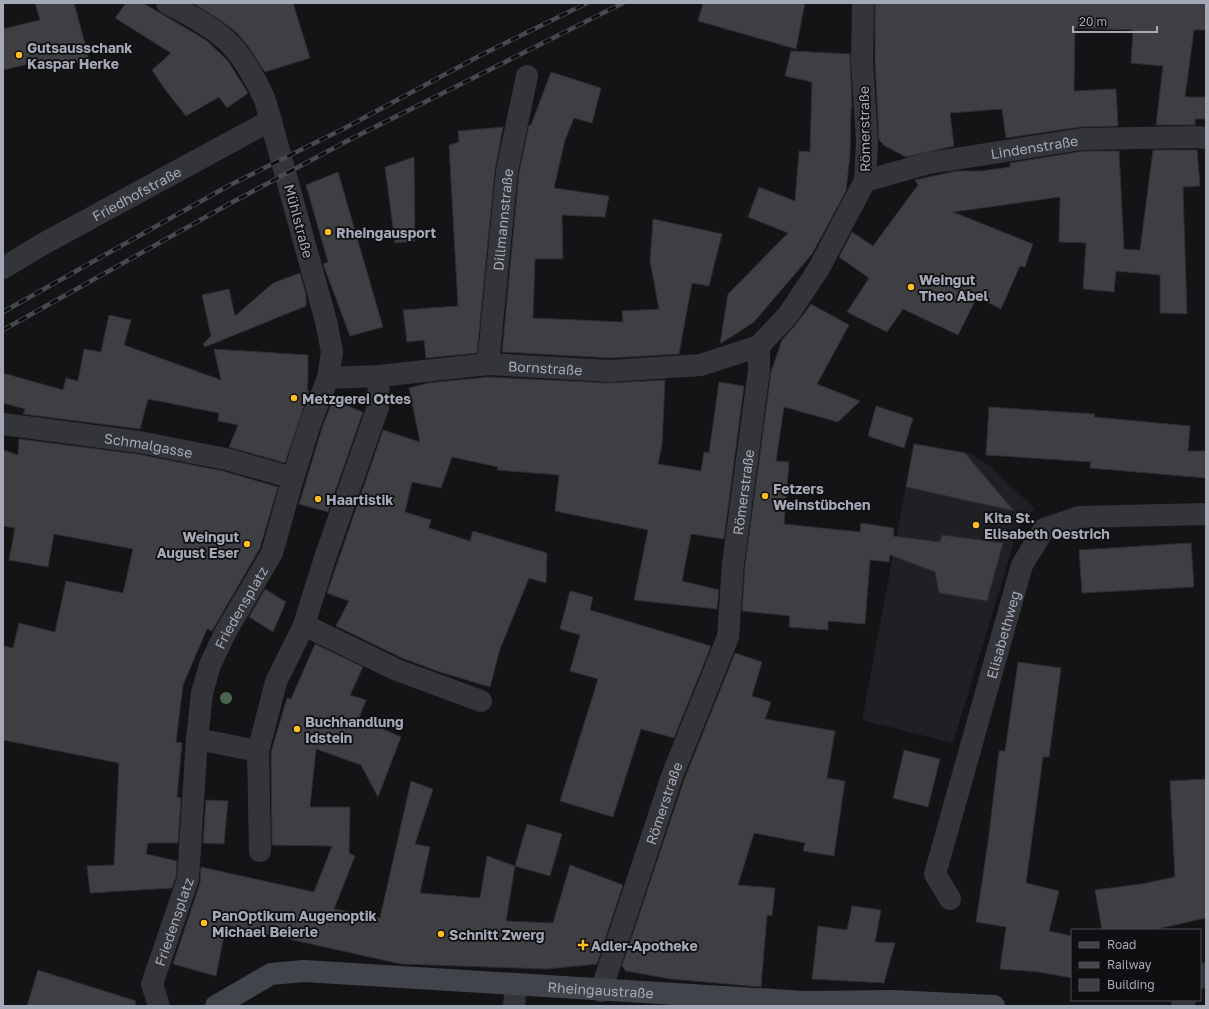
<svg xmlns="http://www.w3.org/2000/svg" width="1209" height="1009" viewBox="0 0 1209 1009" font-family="'Golos Text',sans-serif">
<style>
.built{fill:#201f23}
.building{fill:#3e3e43;stroke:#2e2d32}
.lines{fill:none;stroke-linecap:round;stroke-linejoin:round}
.street{stroke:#34353b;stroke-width:22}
.secondary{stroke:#42444b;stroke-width:22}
.rail-casing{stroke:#474950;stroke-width:4.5}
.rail{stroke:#0f0f11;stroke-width:3;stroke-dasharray:9;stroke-linecap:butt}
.tree{fill:#4b634f}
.poi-dot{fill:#ffbf22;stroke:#0f0f11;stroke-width:1.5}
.labels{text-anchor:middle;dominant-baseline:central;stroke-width:3.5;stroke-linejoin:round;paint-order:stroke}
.poi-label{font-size:14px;font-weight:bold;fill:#a4a9b7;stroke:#0f0f11;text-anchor:start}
.street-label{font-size:14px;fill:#a4a9b7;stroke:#0f0f11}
</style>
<rect width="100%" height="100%" fill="#141316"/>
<polygon class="built" points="914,443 970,453 991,467 1035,509 1022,522 1014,542 953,743 862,720"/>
<g class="building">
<polygon points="35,3 74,3 89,59 53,69 50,59 3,70 3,29 40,20"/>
<polygon points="126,3 143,3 206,40 228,61 248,93 227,108 219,97 186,116 164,88 152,70 171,53 115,18"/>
<polygon points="193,3 293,3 310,58 265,72 248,46 236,32 220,20"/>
<polygon points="703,3 805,3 796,49 698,21"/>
<polygon points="875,3 1206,3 1206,30 1194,30 1185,97 1206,97 1206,119 1195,119 1195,125 1156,125 1163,66 1131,63 1133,30 1075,28 1074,91 1116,89 1118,126 1080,127 1006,138 1002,109 950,113 954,146 906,157 885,146 879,140 875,62"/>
<polygon points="791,51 850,54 852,109 851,108 850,155 846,191 812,254 754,322 720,344 728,294 788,233 748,217 759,187 795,201 799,151 810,152 812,82 785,76"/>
<polygon points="551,72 601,88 592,123 574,118 565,140 554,188 609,196 605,217 562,215 563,259 535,259 533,318 623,322 622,311 659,309 650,261 653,219 722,234 709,286 692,283 679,354 610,358 502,352 519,173 529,125 531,125"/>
<polygon points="503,127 495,170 477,353 426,358 424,340 407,342 403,310 458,306 449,145 459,142 458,131"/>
<polygon points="1153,150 1197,150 1200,186 1183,187 1187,314 1160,313 1160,275 1116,271 1114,292 1083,289 1086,243 1059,242 1060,197 953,212 1033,244 1025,267 1020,266 1001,309 977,297 958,335 903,309 887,332 847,312 869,278 839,257 852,232 873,246 918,185 915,180 956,171 981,171 1010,167 1010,163 1083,151 1119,151 1124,249 1140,250"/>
<polygon points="414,157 415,241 395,243 385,167"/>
<polygon points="338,172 383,327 350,336 323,264 328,262 306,185"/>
<polygon points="300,273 306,295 306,306 205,347 203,344 211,336 202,295 229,289 235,316 273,283"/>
<polygon points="811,304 849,325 817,384 860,401 838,422 784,407 776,461 789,462 784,524 860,532 861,523 894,528 893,536 940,542 942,535 1003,543 987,601 939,593 935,572 890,555 889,562 870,560 865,624 828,621 828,630 789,627 790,616 742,611 745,565 771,372 782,340 797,323"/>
<polygon points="109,315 131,320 124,345 221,380 214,349 308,355 308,381 307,390 309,391 285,463 229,447 238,425 218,421 219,413 148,399 140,429 23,414 25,409 3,403 3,373 63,390 66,378 78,381 84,349 101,352"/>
<polygon points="488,377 609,383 665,380 662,445 658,464 701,471 704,452 709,453 719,382 744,386 724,539 691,534 682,581 719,590 717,609 634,600 648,530 555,511 559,475 497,470 498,467 452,457 441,488 412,482 405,512 431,520 429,528 470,541 473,531 547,553 546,583 529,578 500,649 490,687 437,671 402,658 336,626 349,601 327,593 383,430 420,442 409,388 428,383"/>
<polygon points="333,400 363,412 328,512 299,504 323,425"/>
<polygon points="876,406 913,418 904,448 868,436"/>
<polygon points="989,407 1095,414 1094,417 1190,426 1188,451 1206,451 1206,478 1090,468 1091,462 986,455"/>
<polygon points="19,439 137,454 223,471 278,487 260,548 212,631 207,629 183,685 176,742 182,743 177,797 181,798 178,843 148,843 146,854 177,861 176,877 172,888 90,893 87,866 114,865 119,763 3,740 3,646 13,648 19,623 55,632 66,581 123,593 133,549 54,534 48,567 9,560 15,528 3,526 3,450 18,455"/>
<polygon points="914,444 965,453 1014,511 906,487"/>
<polygon points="1191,543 1194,587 1082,593 1079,550"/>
<polygon points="265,589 286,602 273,632 249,617"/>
<polygon points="570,591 593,597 590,610 711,646 674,738 641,729 613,817 560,801 598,679 570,671 580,635 560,629"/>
<polygon points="315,644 363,667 350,695 366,700 359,718 401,737 378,797 361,765 316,749 310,807 350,807 349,853 355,856 334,909 380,918 411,781 433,789 415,844 430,847 420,893 480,898 487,856 515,866 506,921 553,923 570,865 623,885 597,964 547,969 401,964 226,925 216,976 173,964 200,883 201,867 314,892 332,846 272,845 271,752 287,698 291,699"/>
<polygon points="735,653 762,662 752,696 771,702 765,719 835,731 827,778 845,781 834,856 803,851 805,843 754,833 738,885 775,888 772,916 767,915 761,987 671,979 626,971 622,966 684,780"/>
<polygon points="1018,662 1061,668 1049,757 1043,757 1026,883 1059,891 1049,931 1072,936 1072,978 1039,972 1000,969 1006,927 976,922 988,842 999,751 1005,751"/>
<polygon points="904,750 940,759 928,807 893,798"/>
<polygon points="1206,779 1206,918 1152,930 1102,930 1095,890 1141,884 1175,877 1170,781"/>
<polygon points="206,800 228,801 224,844 203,843"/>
<polygon points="527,824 562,834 550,876 515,866"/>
<polygon points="852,906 881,910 875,942 895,943 884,983 812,979 818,926 847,930"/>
<polygon points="38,970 136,1001 135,1006 27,1006"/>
</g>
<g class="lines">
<g class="street">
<path id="s1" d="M865,181l64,-18 153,-24 114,-2 10,1"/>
<path id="s2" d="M3,268l40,-24 228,-124"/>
<path id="s3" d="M488,364l19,-193 20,-95"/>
<path id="s4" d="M328,378l51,-2 109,-12 122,7 91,-6 58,-19"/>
<path id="s5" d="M3,424l136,18 87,17 67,19"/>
<polyline points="304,625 397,670 481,701"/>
<polyline points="197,739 258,751"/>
<polyline points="260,851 258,751 276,682 304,625 325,558 378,407 379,376"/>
<path id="s6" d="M950,899l-15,-25 87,-309 22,-36 35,-12 127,-3"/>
<polyline points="1200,978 1206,973"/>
<path id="s7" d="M601,991l71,-215 56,-139 5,-73 26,-194v-24l29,-31 30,-45 47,-89 2,-40 -5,-79 1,-59"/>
<path id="s8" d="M159,1006l-7,-22 36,-105 9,-140 5,-46 8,-28 15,-32 47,-80 21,-75 18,-57 17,-43 4,-26 -6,-31 -61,-221c-8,-19 -23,-45 -38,-59 -17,-16 -40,-27 -60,-38"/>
<polyline points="514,1006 516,984"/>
<polyline points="1182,1006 1185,1000"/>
</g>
<path class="secondary" id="s9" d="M216,1006l55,-32 33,-3 501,31 89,-1 100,5"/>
<g class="rail-casing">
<g id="rail">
<polyline points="3,312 228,186 343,129 483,54 587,3"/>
<polyline points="3,330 229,204 349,140 623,3"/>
</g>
</g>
<use href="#rail" class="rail"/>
</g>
<circle class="tree" cx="226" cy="698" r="6"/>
<g class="poi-dot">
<circle cx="19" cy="55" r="4"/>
<circle cx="328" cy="232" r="4"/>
<circle cx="911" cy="287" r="4"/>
<circle cx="294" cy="398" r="4"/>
<circle cx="765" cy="496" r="4"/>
<circle cx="318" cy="499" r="4"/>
<circle cx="976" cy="525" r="4"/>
<circle cx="247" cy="544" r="4"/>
<circle cx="297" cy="729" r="4"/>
<circle cx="204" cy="923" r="4"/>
<circle cx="441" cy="934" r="4"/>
<path d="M581 939h4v4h4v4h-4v4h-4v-4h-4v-4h4z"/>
</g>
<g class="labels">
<g class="poi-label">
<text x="27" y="47">Gutsausschank<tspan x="27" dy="16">Kaspar Herke</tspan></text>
<text x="336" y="232">Rheingausport</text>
<text x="919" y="279">Weingut<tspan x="919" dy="16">Theo Abel</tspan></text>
<text x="302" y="398">Metzgerei Ottes</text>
<text x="773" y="488">Fetzers<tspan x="773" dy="16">Weinstübchen</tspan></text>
<text x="326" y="499">Haartistik</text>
<text x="984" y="517">Kita St.<tspan x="984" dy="16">Elisabeth Oestrich</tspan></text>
<text x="239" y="536" text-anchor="end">Weingut<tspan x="239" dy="16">August Eser</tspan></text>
<text x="305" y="721">Buchhandlung<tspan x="305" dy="16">Idstein</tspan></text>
<text x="212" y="915">PanOptikum Augenoptik<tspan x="212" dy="16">Michael Beierle</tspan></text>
<text x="449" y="934">Schnitt Zwerg</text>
<text x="591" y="945">Adler-Apotheke</text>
</g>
<g class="street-label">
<text transform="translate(864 129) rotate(-91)">Römerstraße</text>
<text stroke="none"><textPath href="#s1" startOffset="173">Lindenstraße</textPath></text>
<text stroke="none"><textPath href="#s2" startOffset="153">Friedhofstraße</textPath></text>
<text stroke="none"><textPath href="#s3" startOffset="145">Dillmannstraße</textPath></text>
<text transform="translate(299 221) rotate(75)">Mühlstraße</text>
<text stroke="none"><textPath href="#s4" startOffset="218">Bornstraße</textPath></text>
<text stroke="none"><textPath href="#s5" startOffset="147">Schmalgasse</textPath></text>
<text stroke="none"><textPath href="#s7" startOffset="522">Römerstraße</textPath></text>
<text stroke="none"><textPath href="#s8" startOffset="415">Friedensplatz</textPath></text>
<text stroke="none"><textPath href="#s6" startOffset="278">Elisabethweg</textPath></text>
<text stroke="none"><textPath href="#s7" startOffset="198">Römerstraße</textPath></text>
<text stroke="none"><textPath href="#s8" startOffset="89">Friedensplatz</textPath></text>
<text stroke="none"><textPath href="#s9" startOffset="394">Rheingaustraße</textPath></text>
</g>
</g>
<rect width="1209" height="1009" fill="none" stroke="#a4a9b7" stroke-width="8"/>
<rect x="1071" y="929" width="130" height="72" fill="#0f0f11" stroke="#4b4d53"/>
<rect x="1079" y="942" width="20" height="6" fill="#42444b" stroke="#4b4d53"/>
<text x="1107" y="949" font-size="12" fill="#a4a9b7">Road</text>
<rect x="1079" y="962" width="20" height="6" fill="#474950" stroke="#4b4d53"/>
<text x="1107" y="969" font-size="12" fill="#a4a9b7">Railway</text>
<rect x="1079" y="979" width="20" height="12" fill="#3e3e43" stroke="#4b4d53"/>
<text x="1107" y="989" font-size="12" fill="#a4a9b7">Building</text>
<path d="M1073 26v6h84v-6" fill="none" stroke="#a4a9b7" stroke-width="2"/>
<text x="1079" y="26" font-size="12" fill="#a4a9b7" stroke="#0f0f11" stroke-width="3" paint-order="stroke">20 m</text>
</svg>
